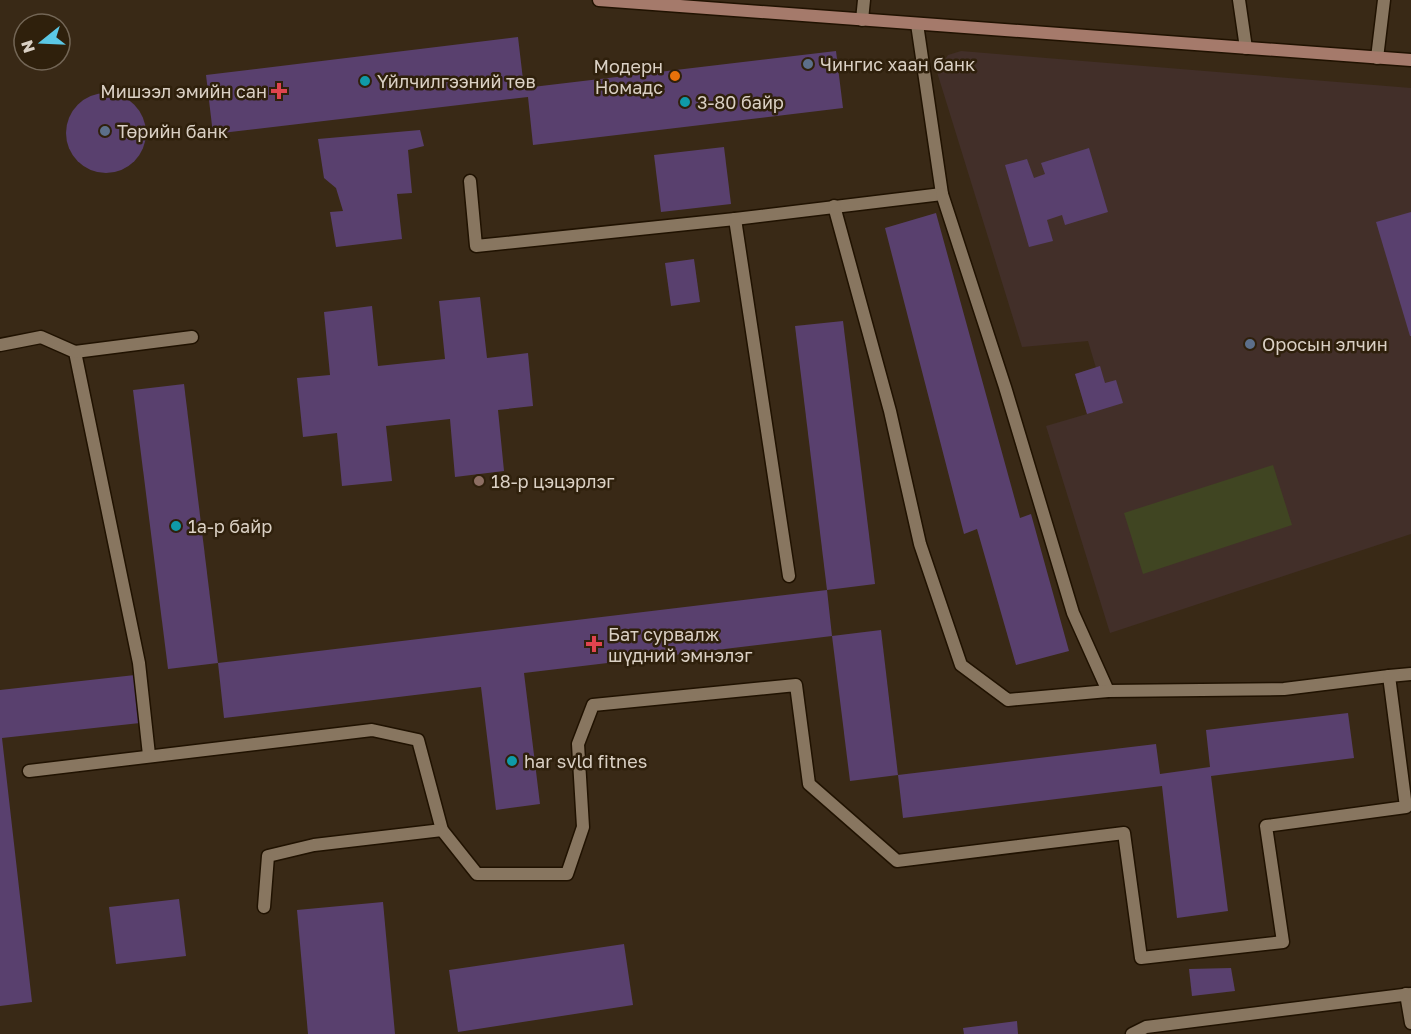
<svg xmlns="http://www.w3.org/2000/svg" width="1411" height="1034" viewBox="0 0 1411 1034" font-family="'Golos Text',sans-serif">
<style>
.commercial{fill:#422f29}
.green{fill:#404522}
.building{fill:#59406e}
.lines{fill:none;stroke-linecap:round;stroke-linejoin:round}
.lane-casing{stroke:#201201;stroke-width:15}
.secondary-casing{stroke:#201201;stroke-width:15}
.lane{stroke:#887660;stroke-width:12}
.secondary{stroke:#a57a6b;stroke-width:12}
.service-dot{fill:#5c6f8a;stroke:#2f200c;stroke-width:2}
.food-dot{fill:#e8710a;stroke:#2f200c;stroke-width:2}
.culture-dot{fill:#0f9aa8;stroke:#2f200c;stroke-width:2}
.health-dot{fill:#e0444e;stroke:#2f200c;stroke-width:2}
.education-dot{fill:#8d6e63;stroke:#2f200c;stroke-width:2}
.labels{text-anchor:middle;dominant-baseline:central;stroke-width:5;stroke-linejoin:round;paint-order:stroke}
.poi-label{font-size:18px;fill:#dad0c4;stroke:#2f200c;text-anchor:start}
</style>
<rect width="100%" height="100%" fill="#392916"/>
<polygon class="commercial" points="961,51 1411,88 1411,534 1110,633 1046,426 1087,414 1075,374 1096,368 1088,341 1022,347 937,72 948,55"/>
<polygon class="green" points="1273,465 1292,525 1143,574 1124,513"/>
<g class="building">
<polygon points="518,37 524,88 836,51 843,108 533,145 528,97 213,134 206,75"/>
<circle cx="106" cy="133" r="40"/>
<polygon points="420,130 424,146 408,150 412,193 397,194 402,239 336,247 330,212 343,211 336,188 324,178 318,139"/>
<polygon points="724,147 731,204 661,212 654,155"/>
<polygon points="1089,148 1108,212 1065,225 1062,215 1047,220 1053,241 1029,247 1005,165 1027,159 1034,178 1045,174 1041,163"/>
<polygon points="1411,212 1411,336 1410,336 1376,222"/>
<polygon points="936,213 1020,518 1031,514 1069,651 1016,665 977,529 964,534 885,228"/>
<polygon points="694,259 700,302 671,306 665,263"/>
<polygon points="480,297 487,358 528,353 533,406 498,410 504,471 455,477 450,419 386,426 392,481 342,486 337,433 303,437 297,378 330,375 324,312 372,306 378,366 445,359 439,301"/>
<polygon points="843,321 875,584 827,590 795,326"/>
<polygon points="1100,366 1105,383 1116,380 1123,403 1087,414 1075,374"/>
<polygon points="184,384 218,663 168,669 133,390"/>
<polygon points="827,590 832,636 524,673 540,804 496,810 481,687 224,718 218,663"/>
<polygon points="881,630 898,775 850,781 832,636"/>
<polygon points="135,675 140,723 2,738 32,1002 0,1006 0,690"/>
<polygon points="1348,713 1354,758 1211,776 1228,911 1177,918 1162,786 903,818 898,775 1156,744 1160,774 1210,767 1206,730"/>
<polygon points="179,899 186,956 116,964 109,907"/>
<polygon points="383,902 395,1034 308,1034 297,910"/>
<polygon points="624,944 633,1005 458,1032 449,970"/>
<polygon points="1231,968 1235,991 1192,996 1189,969"/>
<polygon points="1017,1021 1018,1034 964,1034 963,1028"/>
</g>
<g class="lines">
<g class="lane-casing">
<g id="lane">
<polyline points="1239,0 1246,48"/>
<polyline points="862,20 864,0"/>
<polyline points="1377,58 1384,0"/>
<polyline points="470,181 476,246 735,219 942,194 917,24"/>
<polyline points="942,194 1005,387 1073,613 1108,691 1284,689 1389,676"/>
<polyline points="834,206 890,411 920,544 961,665 1008,700 1108,691"/>
<polyline points="735,219 789,576"/>
<polyline points="0,345 41,337 75,352 139,663 149,755"/>
<polyline points="75,352 192,337"/>
<polyline points="29,771 372,730 418,740 442,830 477,874 567,874 583,827 578,744 593,705 796,685 809,784 897,861 1124,833 1141,958 1283,942 1266,826 1406,807 1389,676 1411,674"/>
<polyline points="264,907 268,856 314,845 442,830"/>
<polyline points="1406,994 1411,1023"/>
<polyline points="1132,1034 1146,1027 1411,994"/>
</g>
</g>
<g class="secondary-casing">
<polyline id="secondary" points="599,0 1411,60"/>
</g>
<use href="#lane" class="lane"/>
<use href="#secondary" class="secondary"/>
</g>
<g class="service-dot">
<circle cx="808" cy="64" r="6"/>
<circle cx="105" cy="131" r="6"/>
<circle cx="1250" cy="344" r="6"/>
</g>
<circle class="food-dot" cx="675" cy="76" r="6"/>
<g class="culture-dot">
<circle cx="365" cy="81" r="6"/>
<circle cx="685" cy="102" r="6"/>
<circle cx="176" cy="526" r="6"/>
<circle cx="512" cy="761" r="6"/>
</g>
<g class="health-dot">
<path d="M276 82h6v6h6v6h-6v6h-6v-6h-6v-6h6z"/>
<path d="M591 635h6v6h6v6h-6v6h-6v-6h-6v-6h6z"/>
</g>
<circle class="education-dot" cx="479" cy="481" r="6"/>
<g class="labels">
<g class="poi-label">
<text x="820" y="64">Чингис хаан банк</text>
<text x="663" y="66" text-anchor="end">Модерн<tspan x="663" dy="21">Номадс</tspan></text>
<text x="377" y="81">Үйлчилгээний төв</text>
<text x="267" y="91" text-anchor="end">Мишээл эмийн сан</text>
<text x="697" y="102">3-80 байр</text>
<text x="117" y="131">Төрийн банк</text>
<text x="1262" y="344">Оросын элчин</text>
<text x="491" y="481">18-р цэцэрлэг</text>
<text x="188" y="526">1а-р байр</text>
<text x="608" y="634">Бат сурвалж<tspan x="608" dy="21">шүдний эмнэлэг</tspan></text>
<text x="524" y="761">har svld fitnes</text>
</g>
</g>
<g transform="translate(42 42) rotate(252)"><circle r="28" fill="#2f200c" stroke="#736656" stroke-width="1.5"/>
<path d="M0-4.5L10 22L0 15L-10 22Z" fill="#5bc8e6"/>
<text y="-9" font-size="16" font-weight="bold" text-anchor="middle" fill="#dad0c4">N</text>
</g>
</svg>
